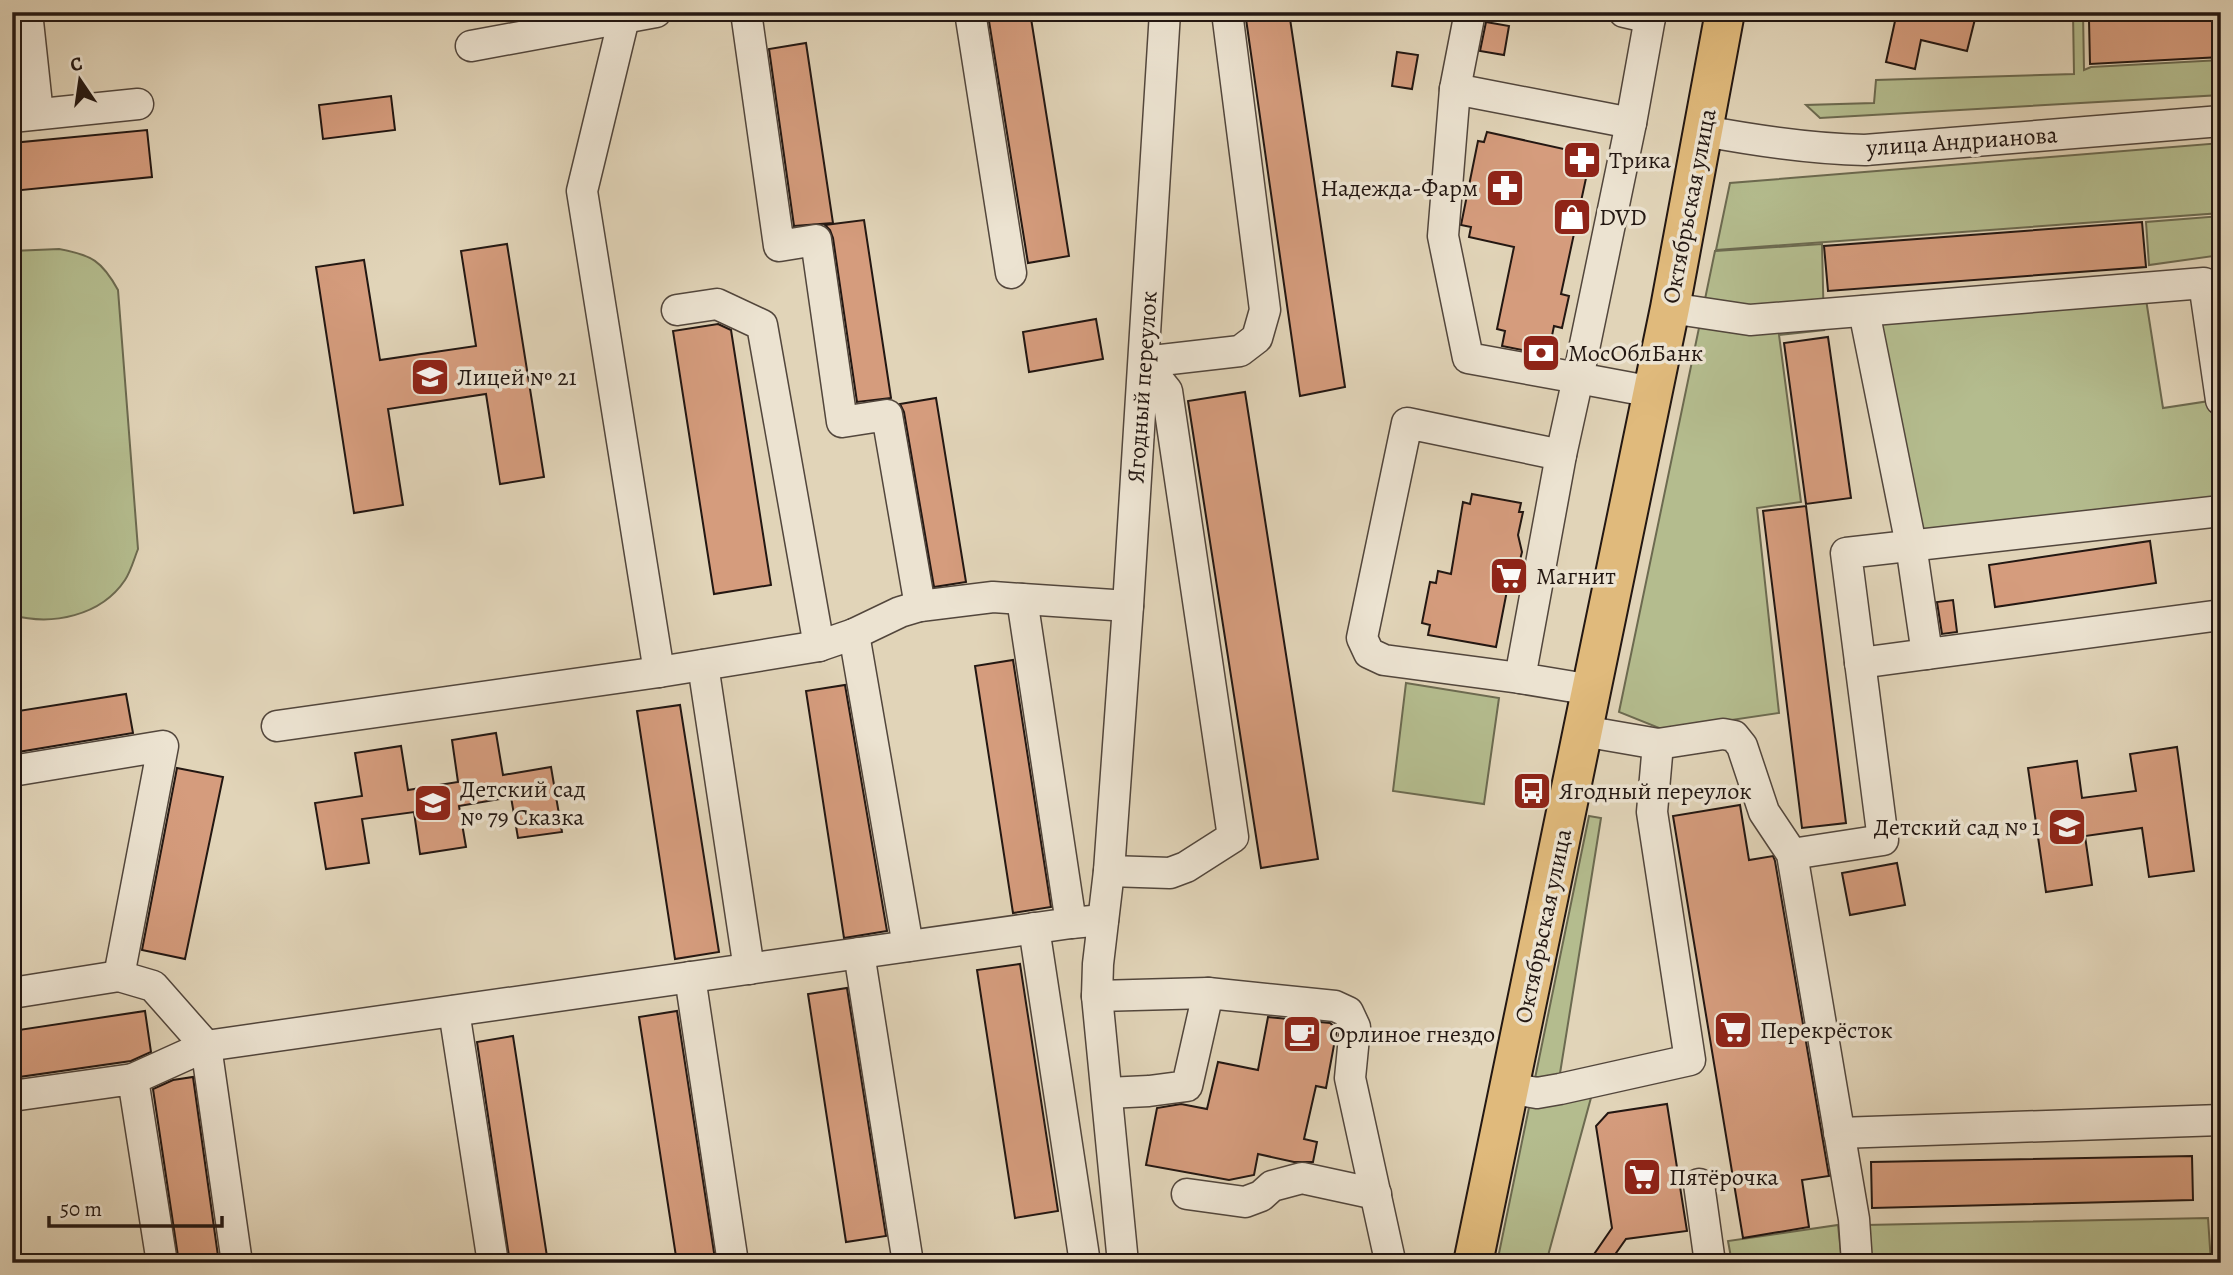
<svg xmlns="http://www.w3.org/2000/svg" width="2233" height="1275" viewBox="0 0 2233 1275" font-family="Alegreya,serif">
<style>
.green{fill:#b4bc8e;stroke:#6c6a50;stroke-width:2}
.building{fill:#d59c7d;stroke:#231712;stroke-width:2}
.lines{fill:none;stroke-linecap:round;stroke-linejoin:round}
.minor-casing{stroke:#52463c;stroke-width:33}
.major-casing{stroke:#231712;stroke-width:42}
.minor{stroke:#ece3d1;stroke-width:30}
.major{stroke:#e0ba7c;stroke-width:38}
.labels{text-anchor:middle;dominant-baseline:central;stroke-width:7;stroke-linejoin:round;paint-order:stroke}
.street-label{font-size:24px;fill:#231712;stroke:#ece3d1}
.poi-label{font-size:24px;fill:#231712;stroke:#ece3d1;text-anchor:start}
</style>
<rect width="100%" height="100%" fill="#e1d4b8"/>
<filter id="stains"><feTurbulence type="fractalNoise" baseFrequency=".00286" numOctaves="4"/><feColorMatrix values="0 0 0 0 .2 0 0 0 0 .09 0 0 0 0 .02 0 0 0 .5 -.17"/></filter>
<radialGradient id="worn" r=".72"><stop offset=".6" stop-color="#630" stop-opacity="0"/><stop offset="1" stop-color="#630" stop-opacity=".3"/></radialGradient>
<g class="green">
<polygon points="2073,12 2083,12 2084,70 2091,67 2221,60 2221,95 1820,118 1806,105 1874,103 1876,80 2074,74"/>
<polygon points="2221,143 2221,213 1716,250 1730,183"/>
<polygon points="2221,216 2221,255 2149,265 2146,222"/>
<polygon points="1822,244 1824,330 1779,335 1801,502 1757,508 1779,713 1664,730 1619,712 1715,251"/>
<path d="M59,249c33,6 43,12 59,41l20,259c-4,10 -7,22 -13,31 -24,36 -73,46 -113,35v-364z"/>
<polygon points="2145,293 2163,408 2216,400 2221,432 2221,508 1914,542 1868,314"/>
<polygon points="1406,683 1499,698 1484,804 1393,791"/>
<polygon points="1589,816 1601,818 1557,1092 1595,1083 1546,1263 1497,1263"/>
<polygon points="2208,1218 2211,1263 1869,1263 1866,1225"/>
<polygon points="1838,1225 1842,1263 1732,1263 1728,1241"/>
</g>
<g class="building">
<polygon points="1006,12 1030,12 1069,256 1028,263 988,15"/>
<polygon points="1245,12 1289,12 1345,387 1300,396"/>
<polygon points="1897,12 1963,12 1976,15 1967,51 1921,40 1915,69 1886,62"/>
<polygon points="2221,12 2221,57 2090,64 2089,20"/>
<polygon points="1486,22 1509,26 1504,55 1480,51"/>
<polygon points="806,43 833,223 794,226 769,49"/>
<polygon points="1397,52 1418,55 1412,89 1392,86"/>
<polygon points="391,96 395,130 323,139 319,105"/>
<polygon points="147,130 152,177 12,191 12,143"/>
<polygon points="1487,132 1591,155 1561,294 1569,296 1562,328 1554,326 1548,355 1502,346 1505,331 1497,329 1514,247 1469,237 1471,227 1461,225 1478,141 1484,142"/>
<polygon points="864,220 891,398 857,402 833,238 830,230 825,225"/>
<polygon points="2142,222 2146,267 1828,291 1824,246"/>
<polygon points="507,244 544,477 500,484 486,394 388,409 403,505 354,513 316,267 364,260 380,360 476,346 461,251"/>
<polygon points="1096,319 1103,359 1029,372 1023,332"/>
<polygon points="718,324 731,330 771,585 714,594 673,331"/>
<polygon points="1828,337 1851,498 1806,504 1784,343"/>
<polygon points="1245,392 1318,859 1261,868 1188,401"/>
<polygon points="936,398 966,582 934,587 904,412 900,404"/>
<polygon points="1472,494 1521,503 1519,512 1523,512 1518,535 1522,552 1520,560 1511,570 1496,647 1428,635 1430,625 1422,623 1430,582 1436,583 1438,571 1451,574 1463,502 1470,504"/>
<polygon points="1806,506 1846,823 1802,828 1763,511"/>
<polygon points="2150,541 2156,583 1995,607 1989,565"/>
<polygon points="1953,600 1957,632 1942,634 1937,602"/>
<polygon points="1013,660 1051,907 1013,913 975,666"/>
<polygon points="845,685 887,931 844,938 806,691"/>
<polygon points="126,694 133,733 12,753 12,712"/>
<polygon points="680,705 719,952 675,959 637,711"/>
<polygon points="496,733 503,775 551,767 562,832 518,838 511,797 459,806 466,847 420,854 414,812 362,819 369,863 326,869 315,803 362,796 355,753 401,746 408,790 458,782 452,740"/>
<polygon points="2177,747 2194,871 2149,877 2142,828 2085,836 2092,885 2046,892 2028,768 2077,761 2082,798 2136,791 2130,754"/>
<polygon points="177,768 223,777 185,959 142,950"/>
<polygon points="1740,805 1749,860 1773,856 1775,861 1829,1176 1802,1180 1809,1227 1743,1238 1673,816"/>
<polygon points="1897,863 1905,905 1850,915 1842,873"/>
<polygon points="1020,964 1058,1211 1015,1218 977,970"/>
<polygon points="847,988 886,1236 846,1242 808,994"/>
<polygon points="145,1011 151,1052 131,1061 12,1078 12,1031"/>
<polygon points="677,1011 715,1259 690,1263 677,1263 639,1017"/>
<polygon points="1268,1017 1330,1023 1337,1029 1326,1088 1316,1086 1304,1139 1317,1142 1313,1162 1294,1162 1258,1154 1254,1175 1229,1180 1146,1165 1157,1108 1181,1104 1207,1109 1218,1062 1258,1070"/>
<polygon points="513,1036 548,1263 510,1263 477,1042"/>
<polygon points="193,1077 219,1263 179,1263 153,1089 173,1080"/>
<polygon points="1667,1104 1687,1231 1626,1239 1609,1263 1588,1263 1612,1228 1596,1126 1608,1113"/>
<polygon points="2192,1156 2193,1200 1872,1208 1871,1162"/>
</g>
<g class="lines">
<g class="minor-casing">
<g id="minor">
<polyline points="27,12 38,114"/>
<polyline points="746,12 779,246 816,240 842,422 887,415 920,606"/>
<polyline points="970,12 1011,273"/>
<polyline points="1470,12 1455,89 1443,236 1468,358 1578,378 1561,455 1520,678 1592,690"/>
<polyline points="1624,12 1650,18"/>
<polyline points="1651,12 1631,123 1578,378 1653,392"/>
<polyline points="624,18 582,191 659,672"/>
<polyline points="471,46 656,12"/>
<polyline points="1455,89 1631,123"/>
<polyline points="12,117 138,104"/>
<path d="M1704,131c54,10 106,18 161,19l356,-29"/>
<polyline points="1670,308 1750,320 2204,283 2221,400"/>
<polyline points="677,310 717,304 762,325 819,646"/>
<polyline points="1864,311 1911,545 1927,654 2221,615"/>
<polyline points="1144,362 1240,351 1257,338 1265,310 1227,12"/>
<polyline points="1022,599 1071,923"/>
<polyline points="854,634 908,946"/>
<polyline points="1860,663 1927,654"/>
<polyline points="703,665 749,969"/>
<polyline points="1520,678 1384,660 1369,653 1362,638 1407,423 1561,455"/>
<polyline points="277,726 659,672 819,646 854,634 900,612 920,606 993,597 1128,606"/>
<polyline points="1658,744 1723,734 1734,736 1742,746 1764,812 1792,854 1854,1219 1857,1263"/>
<polyline points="12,771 163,746 119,976"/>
<polyline points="1792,854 1883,840 1846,553 2221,511"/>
<polyline points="1109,871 1170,873 1186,867 1233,837 1167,391 1144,362"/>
<polyline points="1034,928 1085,1263"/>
<polyline points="859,953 908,1263"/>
<polyline points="690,977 733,1263"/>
<polyline points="12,993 119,976 153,986 206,1046 237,1263"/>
<polyline points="1097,996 1208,993"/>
<polyline points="454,1011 493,1263"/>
<polyline points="133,1079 206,1046 1071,923 1103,920"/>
<polyline points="1509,1088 1537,1093 1560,1089 1690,1060 1652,812 1658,744 1583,731"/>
<polyline points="1107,1093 1149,1091 1187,1086 1208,993 1335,1006 1348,1012 1355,1027 1350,1078 1389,1256 1387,1263"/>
<polyline points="12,1096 133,1079 162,1263"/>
<polyline points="1839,1133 2221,1120"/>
<polyline points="1699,1184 1710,1263"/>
<polyline points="1187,1194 1245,1202 1261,1196 1272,1186 1302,1178 1376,1194"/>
<polyline points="1123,1263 1097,996 1098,964 1109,871 1128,606 1165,12"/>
</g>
</g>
<g class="major-casing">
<polyline id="major" points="1473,1263 1670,308 1725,12"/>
</g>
<use href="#minor" class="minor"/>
<use href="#major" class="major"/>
</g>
<defs>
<g id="pharmacy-square" transform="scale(2.0125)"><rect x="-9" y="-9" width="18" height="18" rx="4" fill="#8f2418" stroke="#ece3d1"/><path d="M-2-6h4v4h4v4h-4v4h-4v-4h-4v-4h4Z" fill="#fff"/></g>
<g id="shop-square" transform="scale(2.0125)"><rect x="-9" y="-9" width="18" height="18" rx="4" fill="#8f2418" stroke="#ece3d1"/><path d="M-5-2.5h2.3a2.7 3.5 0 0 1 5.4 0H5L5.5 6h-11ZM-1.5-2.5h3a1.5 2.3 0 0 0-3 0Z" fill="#fff"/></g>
<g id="bank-square" transform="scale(2.0125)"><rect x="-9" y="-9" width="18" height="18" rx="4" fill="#8f2418" stroke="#ece3d1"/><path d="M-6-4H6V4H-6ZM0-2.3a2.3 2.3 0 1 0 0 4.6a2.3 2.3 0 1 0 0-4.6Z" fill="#fff"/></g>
<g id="school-square" transform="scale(2.0125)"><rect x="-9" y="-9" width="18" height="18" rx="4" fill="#8f2418" stroke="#ece3d1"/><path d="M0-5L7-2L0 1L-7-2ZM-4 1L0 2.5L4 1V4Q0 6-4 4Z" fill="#fff"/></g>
<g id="supermarket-square" transform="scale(2.0125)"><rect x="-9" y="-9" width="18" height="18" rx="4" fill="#8f2418" stroke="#ece3d1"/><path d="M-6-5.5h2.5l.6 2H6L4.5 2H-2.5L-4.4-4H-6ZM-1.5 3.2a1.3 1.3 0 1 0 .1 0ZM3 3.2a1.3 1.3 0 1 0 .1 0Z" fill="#fff"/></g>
<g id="bus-square" transform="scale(2.0125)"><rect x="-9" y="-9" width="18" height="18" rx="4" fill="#8f2418" stroke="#ece3d1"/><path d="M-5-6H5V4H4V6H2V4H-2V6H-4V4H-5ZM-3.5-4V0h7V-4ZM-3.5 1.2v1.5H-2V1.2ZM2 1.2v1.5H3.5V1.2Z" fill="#fff"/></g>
<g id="cafe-square" transform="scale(2.0125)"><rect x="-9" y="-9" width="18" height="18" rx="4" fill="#8f2418" stroke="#ece3d1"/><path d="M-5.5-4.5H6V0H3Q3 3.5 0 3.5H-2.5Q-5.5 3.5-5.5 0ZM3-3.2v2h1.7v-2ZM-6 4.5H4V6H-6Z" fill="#fff"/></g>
</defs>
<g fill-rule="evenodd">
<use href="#pharmacy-square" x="1582" y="160"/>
<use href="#pharmacy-square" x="1505" y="188"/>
<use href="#shop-square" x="1572" y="217"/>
<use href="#bank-square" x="1541" y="353"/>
<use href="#school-square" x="430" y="377"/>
<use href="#supermarket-square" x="1509" y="576"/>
<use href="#bus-square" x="1532" y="791"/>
<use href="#school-square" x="433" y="803"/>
<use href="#school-square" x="2067" y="827"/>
<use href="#supermarket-square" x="1733" y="1030"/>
<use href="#cafe-square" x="1302" y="1034"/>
<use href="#supermarket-square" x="1642" y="1177"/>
</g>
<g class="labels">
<g class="street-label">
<text transform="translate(1962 141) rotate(-4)">улица Андрианова</text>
<text transform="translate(1689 206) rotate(-79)">Октябрьская улица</text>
<text transform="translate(1142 387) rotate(-86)">Ягодный переулок</text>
<text transform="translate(1543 926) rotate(-78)">Октябрьская улица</text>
</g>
<g class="poi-label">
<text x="1609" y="160">Трика</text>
<text x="1478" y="188" text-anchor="end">Надежда-Фарм</text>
<text x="1599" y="217">DVD</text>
<text x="1568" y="353">МосОблБанк</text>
<text x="457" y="377">Лицей № 21</text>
<text x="1536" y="576">Магнит</text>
<text x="460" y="789">Детский сад<tspan x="460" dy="28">№ 79 Сказка</tspan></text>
<text x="1559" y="791">Ягодный переулок</text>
<text x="2040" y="827" text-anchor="end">Детский сад № 1</text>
<text x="1760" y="1030">Перекрёсток</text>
<text x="1329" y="1034">Орлиное гнездо</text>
<text x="1669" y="1177">Пятёрочка</text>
</g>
</g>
<rect width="2233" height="1275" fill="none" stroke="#e1d4b8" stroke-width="42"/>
<rect x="14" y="14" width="2205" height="1247" fill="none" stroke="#231712" stroke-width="3.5"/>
<rect x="21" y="21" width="2191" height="1233" fill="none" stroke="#231712" stroke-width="2"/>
<g transform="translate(80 80) rotate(347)" stroke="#ece3d1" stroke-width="5" paint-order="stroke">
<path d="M0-5L12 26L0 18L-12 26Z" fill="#231712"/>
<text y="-10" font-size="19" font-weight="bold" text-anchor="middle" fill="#231712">С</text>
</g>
<path d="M49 1216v10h173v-10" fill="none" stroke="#231712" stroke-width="3.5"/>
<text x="60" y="1216" font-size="21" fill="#231712" stroke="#ece3d1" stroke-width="5" paint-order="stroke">50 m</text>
<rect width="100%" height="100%" filter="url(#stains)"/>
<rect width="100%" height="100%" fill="url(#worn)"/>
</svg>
